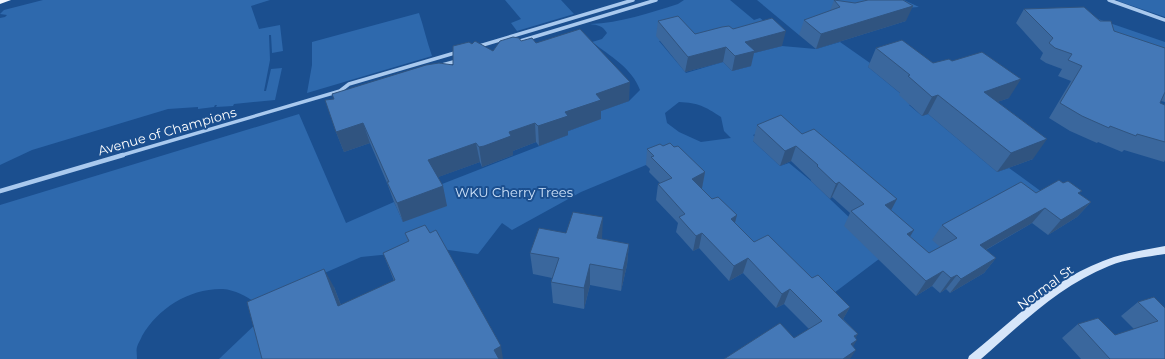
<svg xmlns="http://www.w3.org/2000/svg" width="1165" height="359" viewBox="0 0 1165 359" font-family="Montserrat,sans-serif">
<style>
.green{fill:#2e69ad;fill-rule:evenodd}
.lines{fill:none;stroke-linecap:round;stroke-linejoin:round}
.street-far1{stroke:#a9c9ee;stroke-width:3.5}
.street{stroke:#a9c9ee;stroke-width:4.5}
.secondary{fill:#d6e6fa;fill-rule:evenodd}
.primary{fill:#f0f6ff;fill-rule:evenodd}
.wall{fill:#3a679d}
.shaded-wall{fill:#305480}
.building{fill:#4478b7;stroke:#305480}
.labels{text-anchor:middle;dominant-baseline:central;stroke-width:4;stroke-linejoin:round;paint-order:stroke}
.street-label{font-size:13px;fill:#fff;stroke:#1b4f8f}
.park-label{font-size:13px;fill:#cfe3fa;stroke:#1b4f8f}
</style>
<rect width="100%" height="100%" fill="#1b4f8f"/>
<g class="green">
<polygon points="43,0 270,0 251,6 259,29 280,25 283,51 272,53 271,35 269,35 270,60 264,91 266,91 271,69 282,68 275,100 234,104 233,106 216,107 217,105 215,105 214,107 198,109 198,107 168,109 32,150 0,165 0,18 5,17 7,15 0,14 4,10"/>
<polygon points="505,0 561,0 574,14 517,31 511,23 521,19"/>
<path d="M684,0h46l24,20 6,-2 10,8 -111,15 27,32 37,-11 9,9 19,-5 -9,-10 40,-10 34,3 24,-7 30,21 -2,4 33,27 9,11h-1l13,11 6,-2 69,58 12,-4 37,27 -125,72 -158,-136 -10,4 4,4 -4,2 27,25 9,-3 22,18 42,40 26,38 -53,40 -137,-105 13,-6 -56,-23 -65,27 -69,38 -10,-7 -24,31 -37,-5 -80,8 -105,46c-10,-7 -21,-13 -33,-14 -33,-1 -65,19 -81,47 -1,3 -4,7 -5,11 -1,3 0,8 0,12h-137v-154l299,-91 47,109 48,-21 9,20 34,-36 131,-51 -2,-3 34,-13 -5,-6 34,-12 11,-11c-8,-22 -30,-34 -48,-48l10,-3 5,-6c-4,-7 -9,-8 -17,-9 31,-1 59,-11 88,-20zM679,102c20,1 25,4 42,15l3,14 7,7 -30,4 -22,-10 -12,-9 -2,-10z"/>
<polygon points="757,0 904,0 919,7 888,9 799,35"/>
<polygon points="1117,0 1165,0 1165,17 1118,1"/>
<polygon points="1066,8 1165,42 1165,65"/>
<path d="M419,13c5,15 8,29 13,43l-125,37 5,-28v-23z"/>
<polygon points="260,320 270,359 219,359"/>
</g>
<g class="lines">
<g class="street-far1">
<polyline points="1109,0 1165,20"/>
<polyline points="517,42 656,0"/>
<polyline points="476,47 633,0"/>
<polyline points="442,65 457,61"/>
<polyline points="119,156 340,91 349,84 458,52"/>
</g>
<polyline class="street" points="0,191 123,155"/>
<path class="secondary" d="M1165,246v8c-19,3 -39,5 -56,12 -50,20 -89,59 -128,93h-13l1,-3c42,-34 83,-76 134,-95 20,-8 41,-11 62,-15z"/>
<polygon class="primary" points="0,0 11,0 0,4"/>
</g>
<g class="wall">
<polygon points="834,0 906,21 816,49 799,35 804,20 830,11"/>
<polygon points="1024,9 1100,21 1114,31 1165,48 1165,102 1161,101 1160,103 1165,105 1165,160 1164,162 1124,150 1122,152 1098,142 1097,143 1070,131 1049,118 1071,81 1058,76 1062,69 1046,63 1040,59 1043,53 1016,23"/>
<polygon points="658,21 695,34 733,29 782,46 754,53 751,66 732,71 723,62 685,72 656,36"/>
<polygon points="521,41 536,43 629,101 601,111 601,119 568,131 568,135 539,146 536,142 513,151 513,155 482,167 480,162 438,177 443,186 447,206 403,222 394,202 387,183 370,143 344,152 336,132 334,99 332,94 453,65"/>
<polygon points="876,48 933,63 952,61 1009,98 997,102 1033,159 997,172 928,114 922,116 899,95 900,93 868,67"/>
<polygon points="757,125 802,134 897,199 891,210 910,236 929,253 940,247 932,240 942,225 1036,193 1079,194 1091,202 1077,217 1048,235 1032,223 986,250 996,258 984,273 950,293 946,289 940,293 932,286 916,296 844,226 850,213 832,197 830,199 811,181 811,180 791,161 780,166 753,141"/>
<polygon points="663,146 674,147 705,172 702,188 701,188 712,199 737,215 735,223 754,242 812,278 850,307 843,319 858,334 855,338 794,338 809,329 784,304 776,308 743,273 729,281 699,248 693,251 676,232 678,223 656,200 658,184 660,183 649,172 650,169 646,165 647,149"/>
<polygon points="405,233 501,346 262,359 334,287 341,305 394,281 383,253 408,242"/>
<polygon points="602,239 629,244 627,265 621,291 590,285 584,309 553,303 551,282 552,278 533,274 530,253"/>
<polygon points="1154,297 1165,359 1081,359 1062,338 1078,324 1115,335 1134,329 1121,316 1138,302"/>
</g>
<g class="shaded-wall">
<polygon points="913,6 906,21 816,49 821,34"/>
<polygon points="786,31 782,46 754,53 751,66 732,71 735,56 745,42"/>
<polygon points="726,47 723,62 685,72 688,57"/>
<polygon points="1021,79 1009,98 972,111 984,92"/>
<polygon points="630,82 629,101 601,111 601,119 568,131 568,135 539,146 538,126 565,112 596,94"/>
<polygon points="938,95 928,114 922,116 932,97"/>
<polygon points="363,123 370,143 344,152 336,132"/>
<polygon points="535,123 536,142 513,151 513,155 482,167 479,147 509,132"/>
<polygon points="1047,139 1033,159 997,172 1011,153"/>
<polygon points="476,143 480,162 433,179 428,160"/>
<polygon points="796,146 791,161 780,166 785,151"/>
<polygon points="705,172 702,188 689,194 692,179"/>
<polygon points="839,182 832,197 830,199 836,184"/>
<polygon points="443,186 447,206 403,222 397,203"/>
<polygon points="897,199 889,214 885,205"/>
<polygon points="1091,202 1077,217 1048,235 1061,220"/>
<polygon points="1045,208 1032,223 968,260 980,245"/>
<polygon points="737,215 733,230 731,219"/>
<polygon points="603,217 602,239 597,238"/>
<polygon points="914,230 905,245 907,234"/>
<polygon points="702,233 699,248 693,251 696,236"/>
<polygon points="629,244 627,265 621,291 623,270"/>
<polygon points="748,258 743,273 729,281 734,266"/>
<polygon points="996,258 984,273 950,293 961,279"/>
<polygon points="590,264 590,285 584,309 584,288"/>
<polygon points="324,269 334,287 348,324 338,306"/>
<polygon points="943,271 932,286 916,296 926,281"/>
<polygon points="957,275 946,289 940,293 951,278"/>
<polygon points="790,289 784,304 776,308 782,294"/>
<polygon points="850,307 842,321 838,315"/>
<polygon points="858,334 851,344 857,340 849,353 842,358 849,347 845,350 854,336"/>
<polygon points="501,346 503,359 496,359 494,350"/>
<polygon points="856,350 850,359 843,359"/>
</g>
<g class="building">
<polygon points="834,0 855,3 868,0 903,0 913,6 821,34 804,20 840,7"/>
<polygon points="1084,7 1100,21 1111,21 1114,31 1165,48 1165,92 1160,103 1165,105 1165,142 1137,134 1136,136 1110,126 1109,128 1082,116 1060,103 1082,66 1068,60 1072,54 1055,48 1049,43 1053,38 1024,9"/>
<polygon points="678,16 695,34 722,27 729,26 733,29 772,18 786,31 745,42 755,51 735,56 726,47 688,57 658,21"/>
<polygon points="580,29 630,82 596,94 601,100 565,112 568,116 538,126 535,123 509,132 511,136 484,146 479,147 476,143 428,160 443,186 397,203 387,182 389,182 363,123 336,132 325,100 334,99 332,94 426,65 439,63 453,65 453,46 469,42 472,44 475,41 493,51 500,41 513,37 519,38 521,41 532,38 536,43"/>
<polygon points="902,40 933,63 949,59 952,61 982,52 1021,79 984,92 1047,139 1011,153 938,95 932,97 908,76 910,75 876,48"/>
<polygon points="781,115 802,134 814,129 897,199 885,205 914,230 907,234 929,253 957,238 942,225 1021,182 1036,193 1059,180 1063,183 1068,181 1082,191 1078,193 1091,202 1061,220 1045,208 980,245 996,258 961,279 957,275 951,278 943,271 926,281 851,211 864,204 839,182 836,184 817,166 818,165 796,146 785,151 757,125"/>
<polygon points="670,143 674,147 678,146 705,172 692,179 712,199 718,197 737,215 731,219 754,242 768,235 812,278 818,275 850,307 838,315 858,334 854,336 857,340 851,344 856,350 843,359 724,359 780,323 794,338 822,321 790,289 782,294 748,258 734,266 702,233 696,236 679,217 685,214 658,184 672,178 651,157 654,156 647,149 660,144 663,146"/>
<polygon points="573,212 603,217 597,238 629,244 623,270 590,264 584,288 551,282 559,258 530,253 539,228 566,233"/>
<polygon points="425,225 430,233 436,230 501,346 494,350 499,359 262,359 247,302 324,269 338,306 395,280 383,253 409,241 405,233"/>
<polygon points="1154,297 1165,308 1165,359 1110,359 1078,324 1098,318 1115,335 1158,321 1138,302"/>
</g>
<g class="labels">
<g class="street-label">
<text transform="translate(167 131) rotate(-16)">Avenue of Champions</text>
<text transform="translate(1045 287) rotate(-36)">Normal St</text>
</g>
<g class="park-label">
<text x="514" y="192">WKU Cherry Trees</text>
</g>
</g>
</svg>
